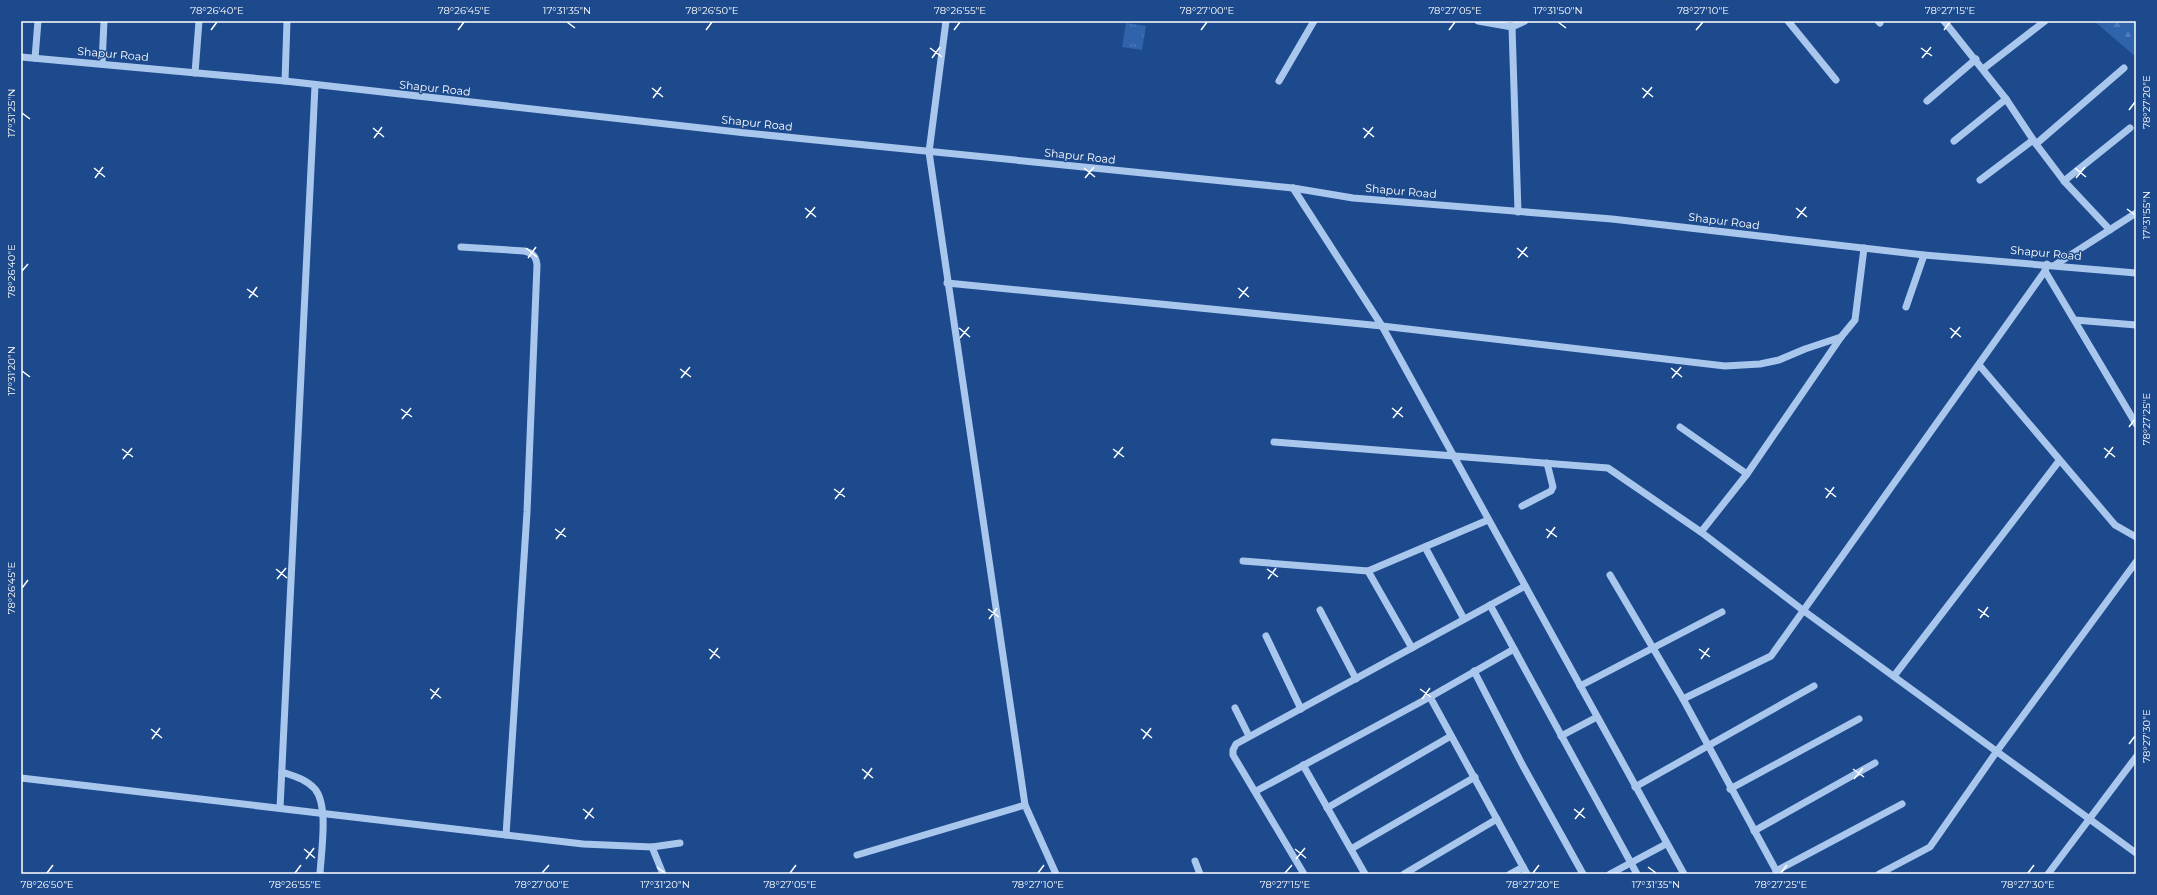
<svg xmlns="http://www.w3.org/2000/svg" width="2157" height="895" viewBox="0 0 2157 895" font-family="Montserrat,sans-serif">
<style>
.grass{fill:url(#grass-tufts)}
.forest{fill:url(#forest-firs)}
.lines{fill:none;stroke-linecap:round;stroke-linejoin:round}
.minor{stroke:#a9c6ed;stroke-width:7}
.ticks{fill:none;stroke:#fff;stroke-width:1.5}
.labels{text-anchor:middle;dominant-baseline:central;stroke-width:3;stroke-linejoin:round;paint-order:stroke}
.street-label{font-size:11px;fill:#fff;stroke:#1c4a8d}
.neatline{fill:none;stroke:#fff;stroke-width:1.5}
.ticks-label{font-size:10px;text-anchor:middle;fill:#fff}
</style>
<defs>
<pattern id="grass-tufts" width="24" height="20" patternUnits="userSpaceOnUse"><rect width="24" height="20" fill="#2f63ab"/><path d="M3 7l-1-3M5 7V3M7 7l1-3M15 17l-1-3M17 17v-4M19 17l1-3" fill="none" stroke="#4e7ab8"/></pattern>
<pattern id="forest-firs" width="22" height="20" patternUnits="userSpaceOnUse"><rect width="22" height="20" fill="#2f63ab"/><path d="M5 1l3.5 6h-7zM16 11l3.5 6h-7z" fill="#4e7ab8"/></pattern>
</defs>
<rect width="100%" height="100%" fill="#1c4a8d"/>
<polygon class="grass" points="1126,23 1146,26 1142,50 1122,47"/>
<polygon class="forest" points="2094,21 2136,21 2136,57"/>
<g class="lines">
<g class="minor">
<polyline points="946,21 929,152 1025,805 1056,874"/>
<polyline points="1478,21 1512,27 1525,21"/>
<polyline points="1788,21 1836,80"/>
<polyline points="1878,21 1880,23"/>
<polyline points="1944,21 2006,99 2036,144 2064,181 2110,230"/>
<polyline points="1512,27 1518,212"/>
<polyline points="21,57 285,81 746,133 1293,188 1353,198 1612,219 1924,255 2136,273"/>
<polyline points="35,58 38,21"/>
<polyline points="102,64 104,21"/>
<polyline points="1983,69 2045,21"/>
<polyline points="195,73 199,21"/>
<polyline points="285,81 287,21"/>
<polyline points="1279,81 1314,21"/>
<polyline points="1927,101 1976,59"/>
<polyline points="1954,141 2006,99"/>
<polyline points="2036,144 2124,68"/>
<polyline points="1980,180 2033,140"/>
<polyline points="2064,181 2130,128"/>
<polyline points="1293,188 1382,326 1684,874"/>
<path d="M461,247l63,4c9,2 12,5 13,14l-10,247 -21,323"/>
<polyline points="2055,265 2136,213"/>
<polyline points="2045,271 2136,424"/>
<polyline points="947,283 1382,326 1725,366 1760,364 1779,360 1805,349 1841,337"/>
<polyline points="1906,307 1924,255"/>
<polyline points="2075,320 2136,325"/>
<polyline points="1980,366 2115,525 2136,537"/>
<polyline points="1680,427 1747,474"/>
<polyline points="1274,442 1608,468 1701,532 1804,611 2136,853"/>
<polyline points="1522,506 1551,491 1553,487 1547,463"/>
<polyline points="1701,532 1747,474 1841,337 1855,320 1864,248"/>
<polyline points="1425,547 1464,619"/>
<polyline points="1243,561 1368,571 1488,520"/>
<polyline points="1368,571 1412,648"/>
<polyline points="1610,575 1683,699 1778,874"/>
<polyline points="1490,605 1637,874"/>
<polyline points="1320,610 1356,679"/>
<polyline points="1266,636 1301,709"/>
<polyline points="1474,671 1523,766 1583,874"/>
<polyline points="1894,676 2059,461"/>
<polyline points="1580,686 1722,612"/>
<polyline points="1430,697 1527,874"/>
<polyline points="1683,699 1771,656 2045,271 2047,264"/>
<polyline points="1235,708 1249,736"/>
<polyline points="1561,736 1597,717"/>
<polyline points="1303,765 1365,874"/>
<path d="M282,772c12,4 24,7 33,17 14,17 6,63 5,85"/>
<polyline points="21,778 583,844 652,847 663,874"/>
<polyline points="1635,787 1814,686"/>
<polyline points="1730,789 1859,719"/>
<polyline points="1256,791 1430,697 1514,649"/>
<polyline points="280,808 315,86"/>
<polyline points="1327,808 1451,736"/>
<polyline points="1754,831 1875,763"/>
<polyline points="652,847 680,843"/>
<polyline points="1351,849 1475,777"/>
<polyline points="857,855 1025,805"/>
<polyline points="1195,861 1200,874"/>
<polyline points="1776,871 1902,804"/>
<polyline points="1304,874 1233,755 1233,750 1236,744 1525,586"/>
<polyline points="1404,874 1497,819"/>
<polyline points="1510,874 1523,867"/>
<polyline points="1610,874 1666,844"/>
<polyline points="1879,874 1930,847 1997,751 2136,562"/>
<polyline points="2048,874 2136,757"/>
</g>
</g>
<path class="ticks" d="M567,22l8,6M1558,22l8,6M211,30l6,-8M458,30l6,-8M706,30l6,-8M954,30l6,-8M1201,30l6,-8M1449,30l6,-8M1696,30l7,-8M1944,30l6,-8M930,48l12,9M1921,48l11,8M932,58l8,-11M1922,58l9,-11M652,88l11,9M1642,88l11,9M653,98l8,-11M1643,98l9,-11M2129,110l6,-8M22,113l8,6M373,128l11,9M1363,128l11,9M374,138l8,-11M1364,138l9,-11M94,168l11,9M1084,168l11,9M2075,168l11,9M95,178l8,-11M1085,178l9,-11M2076,178l9,-11M805,208l11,9M1796,208l11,9M2127,209l8,6M806,218l9,-11M1797,218l9,-11M526,248l11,9M1517,248l11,9M528,258l8,-11M1518,258l9,-11M22,271l6,-7M1238,288l11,9M247,289l11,8M249,298l8,-11M1239,298l9,-11M959,328l11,9M1950,328l11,9M960,338l9,-11M1951,338l9,-11M1671,368l11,9M680,369l11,8M22,371l8,6M681,378l9,-11M1672,378l9,-11M1392,408l11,9M401,409l11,8M1393,418l9,-11M402,419l9,-11M2129,427l6,-8M2104,448l11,9M122,449l11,8M1113,449l11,8M1114,458l9,-11M2105,458l8,-11M123,459l9,-11M1825,488l11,9M834,489l11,8M1826,498l8,-11M835,499l9,-11M555,529l11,8M1546,529l11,8M1547,538l8,-11M556,539l9,-11M276,569l11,9M1267,569l11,8M277,579l9,-11M1268,579l8,-11M22,588l6,-8M988,609l11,8M1978,609l11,8M1980,618l8,-11M989,619l8,-11M709,649l11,9M1699,649l11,8M710,659l8,-11M1701,659l8,-11M430,689l11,9M1420,689l11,8M431,699l8,-11M1422,699l8,-11M151,729l11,9M1141,729l11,9M152,739l8,-11M1143,739l8,-11M2129,744l6,-8M862,769l11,9M1853,769l11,8M864,779l8,-11M1854,779l9,-11M583,809l11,9M1574,809l11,9M585,819l8,-11M1575,819l9,-11M304,849l11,9M1295,849l11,9M306,859l8,-11M1296,859l9,-11M657,867l8,6M1648,867l8,6M47,873l6,-8M295,873l6,-8M542,873l7,-8M790,873l6,-8M1038,873l6,-8M1285,873l7,-8M1533,873l6,-8M1781,873l6,-8M2028,873l6,-8"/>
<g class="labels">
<g class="street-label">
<text transform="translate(113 54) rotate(5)">Shapur Road</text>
<text transform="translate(435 88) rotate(6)">Shapur Road</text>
<text transform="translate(757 123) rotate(6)">Shapur Road</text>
<text transform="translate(1080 156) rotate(6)">Shapur Road</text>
<text transform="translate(1401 191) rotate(5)">Shapur Road</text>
<text transform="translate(1724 221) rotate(7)">Shapur Road</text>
<text transform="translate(2046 253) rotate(5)">Shapur Road</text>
</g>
</g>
<rect width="2157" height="895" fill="none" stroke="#1c4a8d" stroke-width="44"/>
<rect x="22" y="22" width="2113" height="851" class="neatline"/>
<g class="ticks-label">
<text x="217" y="14">78°26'40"E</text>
<text x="464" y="14">78°26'45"E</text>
<text x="567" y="14">17°31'35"N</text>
<text x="712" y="14">78°26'50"E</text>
<text x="960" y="14">78°26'55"E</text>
<text x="1207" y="14">78°27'00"E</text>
<text x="1455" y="14">78°27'05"E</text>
<text x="1558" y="14">17°31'50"N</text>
<text x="1703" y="14">78°27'10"E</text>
<text x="1950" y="14">78°27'15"E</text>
<text transform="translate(2146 102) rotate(-90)" y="4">78°27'20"E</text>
<text transform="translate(11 113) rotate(-90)" y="4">17°31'25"N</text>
<text transform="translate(2146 215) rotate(-90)" y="4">17°31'55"N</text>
<text transform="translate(11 271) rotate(-90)" y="4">78°26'40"E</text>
<text transform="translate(11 371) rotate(-90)" y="4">17°31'20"N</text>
<text transform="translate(2146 419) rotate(-90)" y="4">78°27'25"E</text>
<text transform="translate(11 588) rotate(-90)" y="4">78°26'45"E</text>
<text transform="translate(2146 736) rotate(-90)" y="4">78°27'30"E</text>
<text x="47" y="888">78°26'50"E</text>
<text x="295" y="888">78°26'55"E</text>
<text x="542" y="888">78°27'00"E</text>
<text x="665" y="888">17°31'20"N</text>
<text x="790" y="888">78°27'05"E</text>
<text x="1038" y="888">78°27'10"E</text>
<text x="1285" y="888">78°27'15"E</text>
<text x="1533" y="888">78°27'20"E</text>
<text x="1656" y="888">17°31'35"N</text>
<text x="1781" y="888">78°27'25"E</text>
<text x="2028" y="888">78°27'30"E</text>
</g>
</svg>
